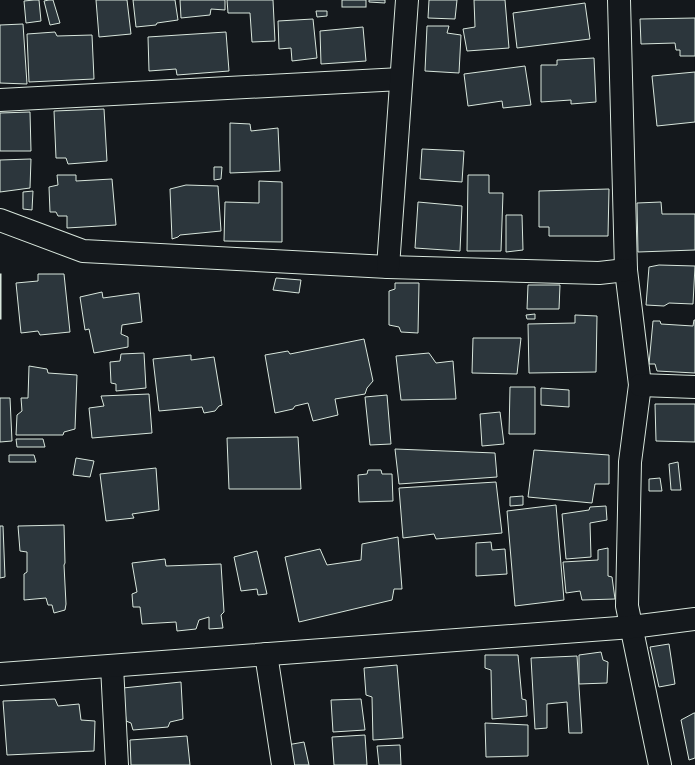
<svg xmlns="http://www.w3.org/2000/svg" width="695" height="765" viewBox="0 0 695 765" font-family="Arial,sans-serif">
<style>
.building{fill:#2c363c;stroke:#d8e6dc}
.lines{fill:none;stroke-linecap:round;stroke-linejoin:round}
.minor-casing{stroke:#d8e6dc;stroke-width:24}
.minor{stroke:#14181c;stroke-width:22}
</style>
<rect width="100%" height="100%" fill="#14181c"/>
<g class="building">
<polygon points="34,0 39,0 41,21 26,23 24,1"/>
<polygon points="49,0 53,0 60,23 50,25 44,1"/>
<polygon points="96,0 127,0 131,34 99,37"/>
<polygon points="133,0 175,0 178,20 157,23 156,25 136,27"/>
<polygon points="180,0 225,0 225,10 211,9 210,15 181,18"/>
<polygon points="227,0 273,0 275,41 252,42 250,13 228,13"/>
<rect x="342" y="0" width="24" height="7"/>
<polygon points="369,0 385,0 385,3 369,2"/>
<polygon points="429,0 457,0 455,19 428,18"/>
<polygon points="474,0 505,0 509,48 467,51 463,29 475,27"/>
<polygon points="585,3 590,39 517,48 513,13"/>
<polygon points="316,11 327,11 327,16 317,17"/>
<polygon points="695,18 695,56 680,56 680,50 676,50 675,43 641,44 640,19"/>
<polygon points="313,19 317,58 292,61 291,48 279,49 278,21"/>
<polygon points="23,24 27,84 0,83 0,25"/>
<polygon points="427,26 449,26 447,33 461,35 459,73 425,71"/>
<polygon points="363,27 366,61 321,64 320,31"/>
<polygon points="55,32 57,36 92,35 94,79 29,82 27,34"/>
<polygon points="226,32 229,71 177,75 176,69 149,71 148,37"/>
<polygon points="594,58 596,102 571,104 571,100 541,102 541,65 557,65 557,60"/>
<polygon points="525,66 531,105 503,108 502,101 468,106 464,74"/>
<polygon points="695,72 695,122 657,126 652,76"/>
<polygon points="104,109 107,161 68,164 66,158 56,158 54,111"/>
<polygon points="30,112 31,151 0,151 0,113"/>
<polygon points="230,123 250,124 251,131 278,128 280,171 230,173"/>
<polygon points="422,149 464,151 462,182 420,179"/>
<polygon points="31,159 30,188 0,192 0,160"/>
<polygon points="214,167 222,167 221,179 214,180"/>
<polygon points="57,175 76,175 76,181 112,179 116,225 67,228 67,216 58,216 56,212 50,212 49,187 58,185"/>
<polygon points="468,175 489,175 489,193 503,193 501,251 467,251"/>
<polygon points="259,181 282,182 282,242 224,241 225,202 259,203"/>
<polygon points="186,185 218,186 221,231 180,235 178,237 172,239 170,189"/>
<polygon points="609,189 608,236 549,236 549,227 539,227 539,191"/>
<polygon points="33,191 32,210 23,209 23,192"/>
<polygon points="418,202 462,206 460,251 415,248"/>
<polygon points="661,202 662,214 695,214 695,250 638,252 637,203"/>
<polygon points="506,215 522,215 523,250 506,252"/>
<polygon points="659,265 695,266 693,304 669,303 664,306 646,305 649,267"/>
<rect x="0" y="274" width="1" height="45"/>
<polygon points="38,274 64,274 70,332 40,335 38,331 21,333 16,283 38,281"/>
<polygon points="276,278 301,280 299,293 273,290"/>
<polygon points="395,283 419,283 418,333 401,332 399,327 389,325 389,291 395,289"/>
<polygon points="528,285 560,285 559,309 527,309"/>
<polygon points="102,292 103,298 139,293 142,322 122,325 121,334 128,337 128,347 94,353 89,329 85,330 80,297"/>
<polygon points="535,314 535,319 527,319 526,315"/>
<polygon points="575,315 597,316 596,372 529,373 528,324 575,323"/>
<polygon points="694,320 695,320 695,373 657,371 655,364 649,364 653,321 660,321 661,324 693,326"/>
<polygon points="473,338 521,338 517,374 472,373"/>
<polygon points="364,339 373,381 367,388 365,394 335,399 338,415 313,421 308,403 295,406 293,409 275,413 265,355 288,351 290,354"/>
<polygon points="144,353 146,388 116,391 116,384 111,383 110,362 120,361 121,354"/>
<polygon points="429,353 436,363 453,361 456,399 401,400 396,356"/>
<polygon points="191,355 191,360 214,357 222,405 219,406 215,411 204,413 202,407 159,411 153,359"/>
<polygon points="29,366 47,369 48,373 77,375 75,429 64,432 63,435 16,435 17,415 22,411 21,398 28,398"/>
<polygon points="510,387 535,387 535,434 509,434"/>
<polygon points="541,388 569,390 569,407 541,405"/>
<polygon points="149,394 152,433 92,438 89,408 104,406 101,396"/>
<polygon points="387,395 391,444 370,445 365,397"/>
<polygon points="0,398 10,398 12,441 0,442"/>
<polygon points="655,404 695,404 695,442 656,441"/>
<polygon points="500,412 504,444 482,446 480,414"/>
<polygon points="298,437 301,489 229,489 227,438"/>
<polygon points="16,439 43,439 45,447 17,447"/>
<polygon points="395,449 495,453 497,477 399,484"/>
<polygon points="534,450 609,455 609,484 595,484 592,503 528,497"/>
<polygon points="9,455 34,455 36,462 9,462"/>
<polygon points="76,458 94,461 90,477 73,475"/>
<polygon points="678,462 681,490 671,490 669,464"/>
<polygon points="156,468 159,510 132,514 134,518 106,521 100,474"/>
<polygon points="368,470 381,470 382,474 392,474 393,501 359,502 358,475 367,474"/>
<polygon points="660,478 662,491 649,491 649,479"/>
<polygon points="496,482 502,533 436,539 434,534 403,538 399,488"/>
<polygon points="523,496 523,505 510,506 510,497"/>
<polygon points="556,505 564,600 515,606 507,511"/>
<polygon points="606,506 607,520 590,523 591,557 566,559 562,514 589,510 590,507"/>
<polygon points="64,525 65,563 64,565 66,604 65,610 54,613 52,605 48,605 46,598 24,600 24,574 27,572 27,552 20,551 18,526"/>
<polygon points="0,526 3,526 5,577 0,578"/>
<polygon points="398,537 402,589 394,589 392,600 299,622 285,557 320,549 327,565 361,560 362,544"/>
<polygon points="491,542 492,550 505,549 507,574 476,576 476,543"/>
<polygon points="608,548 608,576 612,577 615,599 582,600 580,591 566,593 563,562 598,560 598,550"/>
<polygon points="257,551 267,594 258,595 257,589 241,591 234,557"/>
<polygon points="165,559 166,566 221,564 224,612 221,615 223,628 209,629 209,617 199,620 196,629 177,631 176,622 142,624 140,607 133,607 132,594 137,592 132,563"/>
<polygon points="669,644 675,684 659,687 650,647"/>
<polygon points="601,652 603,660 608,662 607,683 579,684 579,655"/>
<polygon points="485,655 518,655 522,699 526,700 527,716 492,719 491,670 485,668"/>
<polygon points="577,656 582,733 569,733 567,702 547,704 547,728 535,729 531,658"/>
<polygon points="397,665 403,738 373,740 372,697 366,695 364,668"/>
<polygon points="181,682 183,719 170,722 168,727 133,730 131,723 126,721 123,688"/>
<polygon points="55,699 58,706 79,704 81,720 95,721 94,751 7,755 3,701"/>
<polygon points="361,699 365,730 333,732 331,700"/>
<polygon points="694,713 695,713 695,758 689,760 681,720"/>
<polygon points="485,723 528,725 528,756 486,757"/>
<polygon points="365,735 367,765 334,765 332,737"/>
<polygon points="187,736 190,765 131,765 130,740"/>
<polygon points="304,742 309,765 291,765 287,745"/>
<polygon points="400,745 401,765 379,765 377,746"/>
</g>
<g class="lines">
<g class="minor-casing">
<g id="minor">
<polyline points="619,0 626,270 640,385 630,462 627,606 660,765"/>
<polyline points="0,100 401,79"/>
<polyline points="0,220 83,251 388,267 599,273 626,270"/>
<polyline points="388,267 407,0"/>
<polyline points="640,385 695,387"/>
<polyline points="266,654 283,765"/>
<polyline points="112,666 117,765"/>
<polyline points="0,674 632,627 695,619"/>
</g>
</g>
<use href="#minor" class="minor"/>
</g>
</svg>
